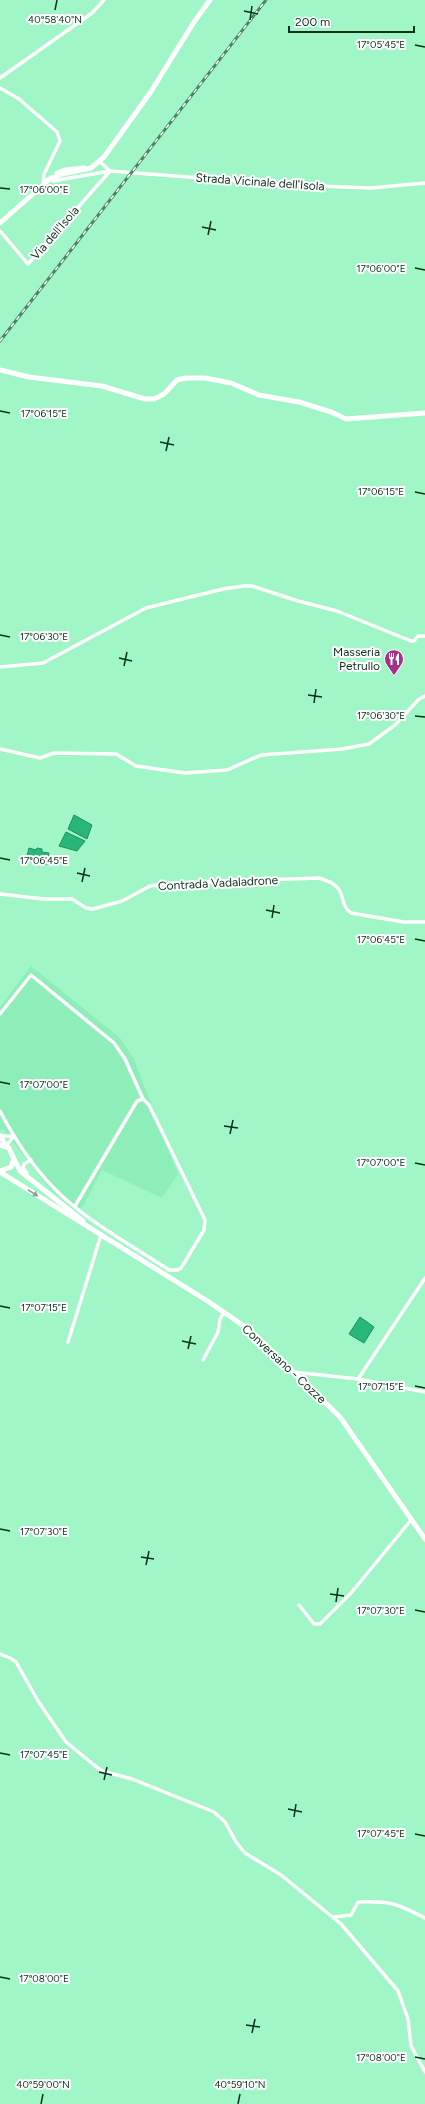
<svg xmlns="http://www.w3.org/2000/svg" width="425" height="2104" viewBox="0 0 425 2104" font-family="Figtree,sans-serif">
<style>
.built{fill:#8eeeba}
.water{fill:#28b679;stroke:#1f8e5e}
.lines{fill:none;stroke-linecap:round;stroke-linejoin:round}
.street{stroke:#fff;stroke-width:3.5}
.secondary{stroke:#fff;stroke-width:5}
.rail-casing{stroke:#4a8465;stroke-width:3}
.rail{stroke:#fff;stroke-width:1.5;stroke-dasharray:4.5;stroke-linecap:butt}
.oneway{fill:#91a29a}
.ticks{fill:none;stroke:#0a301e;stroke-width:1.5}
.labels{text-anchor:middle;dominant-baseline:central;stroke-width:4;stroke-linejoin:round;paint-order:stroke}
.street-label{font-size:12px;fill:#0a301e;stroke:#fff}
.poi-label{font-size:12px;fill:#0a301e;stroke:#fff;text-anchor:end}
.ticks-label{font-size:10px;text-anchor:middle;fill:#0a301e;stroke:#fff;stroke-width:4;stroke-linejoin:round;paint-order:stroke}
</style>
<rect width="100%" height="100%" fill="#a0f6c6"/>
<polygon class="built" points="31,966 120,1038 134,1059 178,1174 162,1198 102,1170 84,1205 76,1211 49,1188 3,1129 0,1130 0,1007"/>
<g class="water">
<polygon points="74,815 92,825 87,839 68,829"/>
<polygon points="66,832 85,841 77,851 59,846"/>
<polygon points="29,848 36,850 37,848 42,849 42,852 49,853 46,865 26,860"/>
<polygon points="360,1317 374,1327 364,1343 349,1334"/>
</g>
<g class="lines">
<g class="street">
<polyline points="0,78 92,13 104,0"/>
<polyline points="0,88 19,99 57,132 60,141 44,174 43,184"/>
<polyline points="99,161 110,171 292,185 371,188 425,183"/>
<polyline points="53,181 110,171"/>
<polyline points="0,231 28,264 110,171"/>
<polyline points="0,667 43,663 146,608 223,589 244,586 252,586 298,601 337,611 411,641 414,641 418,636 425,636"/>
<polyline points="0,749 40,758 54,753 116,754 136,766 185,773 227,770 261,755 342,749 369,744 395,725 419,699 425,696"/>
<path d="M0,894l43,5h29l14,9 7,1 29,-8 28,-15 23,-3 146,-5c32,9 17,24 32,35l53,9h21"/>
<path d="M0,1014l31,-39 83,68 11,16 18,40 6,6 56,115 -1,10 -23,38 -4,2h-8c-35,-23 -75,-45 -106,-73 -26,-24 -47,-55 -63,-86"/>
<polyline points="0,1136 14,1136"/>
<polyline points="6,1146 14,1136"/>
<polyline points="27,1173 23,1168 24,1164 31,1160"/>
<polyline points="75,1206 137,1101 143,1099"/>
<polyline points="68,1342 101,1235"/>
<polyline points="203,1360 218,1332 220,1319 224,1312"/>
<polyline points="294,1372 358,1379 425,1392"/>
<polyline points="358,1379 425,1278"/>
<polyline points="299,1605 314,1624 320,1624 351,1593 411,1520"/>
<polyline points="0,1654 10,1658 16,1662 38,1701 66,1742 94,1765 102,1771 132,1779 214,1812 225,1822 236,1842 245,1853 281,1875 341,1924 398,1991 408,2019 411,2046 425,2072"/>
<path d="M334,1917l17,-2 7,-13c33,-1 38,1 67,16"/>
</g>
<g class="secondary">
<polyline points="57,173 65,170 84,168"/>
<polyline points="48,180 62,174 91,168 104,157 150,93 194,22 210,0"/>
<polyline points="0,223 51,178"/>
<polyline points="0,370 29,377 102,386 145,399 154,399 164,394 177,380 186,378 205,378 231,383 259,395 299,402 331,412 346,419 425,413"/>
<polyline points="0,1136 6,1146"/>
<polyline points="0,1145 9,1148 14,1159 11,1167 0,1171"/>
<polyline points="14,1159 20,1171 83,1221"/>
<polyline points="0,1172 209,1302 251,1331 340,1417 425,1539"/>
</g>
<g class="rail-casing">
<polyline id="rail" points="0,341 266,0"/>
</g>
<use href="#rail" class="rail"/>
</g>
<defs><path id="oneway-solid" d="M-6-.8H1V-3.2L6.5 0L1 3.2V.8H-6Z"/></defs>
<use class="oneway" href="#oneway-solid" transform="translate(33 1193) rotate(33)"/>
<path class="ticks" d="M55,10l2,-10M244,11l14,3M250,20l2,-14M415,45l10,2M0,188l10,1M202,227l14,3M208,235l3,-14M415,268l10,2M0,411l10,2M160,442l14,3M166,451l3,-14M415,492l10,2M0,635l10,2M119,658l13,3M124,666l3,-14M308,695l14,2M314,703l2,-14M415,716l10,1M0,858l10,2M77,873l13,3M82,882l3,-14M266,910l14,3M272,918l2,-13M415,939l10,2M0,1082l10,2M224,1126l14,2M230,1134l3,-14M415,1163l10,2M0,1306l10,2M182,1341l14,3M188,1349l3,-13M415,1386l10,2M0,1529l10,2M141,1557l13,2M146,1565l3,-14M330,1594l14,2M336,1602l2,-14M415,1610l10,2M0,1753l10,2M99,1772l13,3M104,1780l3,-13M288,1809l14,3M294,1817l2,-13M415,1834l10,2M0,1977l10,2M246,2025l14,2M252,2033l3,-14M415,2057l10,2M41,2104l2,-10M238,2104l2,-10"/>
<defs>
<g id="restaurant-pin" transform="scale(1)"><path d="M0 17L-7.5 6A9.5 9.5 0 1 1 7.5 6Z" fill="#a53089" stroke="#fff"/><path d="M-5-6h1v4h1v-4h1v4h1v-4h1v5L-1.5 .5V6h-2V.5L-5-1ZM5-6V6H3V1.5H1.5Q1.5-4 5-6Z" fill="#fff"/></g>
</defs>
<g fill-rule="evenodd">
<use href="#restaurant-pin" x="394" y="659"/>
</g>
<g class="labels">
<g class="street-label">
<text transform="translate(260 182) rotate(4)">Strada Vicinale dell'Isola</text>
<text transform="translate(55 233) rotate(-49)">Via dell'Isola</text>
<text transform="translate(218 883) rotate(-3)">Contrada Vadaladrone</text>
<text transform="translate(284 1364) rotate(43)">Conversano - Cozze</text>
</g>
<g class="poi-label">
<text x="380" y="652">Masseria<tspan x="380" dy="14">Petrullo</tspan></text>
</g>
</g>
<g class="ticks-label">
<text x="55" y="23">40°58'40"N</text>
<text x="381" y="48">17°05'45"E</text>
<text x="44" y="193">17°06'00"E</text>
<text x="381" y="272">17°06'00"E</text>
<text x="44" y="417">17°06'15"E</text>
<text x="381" y="495">17°06'15"E</text>
<text x="44" y="640">17°06'30"E</text>
<text x="381" y="719">17°06'30"E</text>
<text x="44" y="864">17°06'45"E</text>
<text x="381" y="943">17°06'45"E</text>
<text x="44" y="1088">17°07'00"E</text>
<text x="381" y="1166">17°07'00"E</text>
<text x="44" y="1311">17°07'15"E</text>
<text x="381" y="1390">17°07'15"E</text>
<text x="44" y="1535">17°07'30"E</text>
<text x="381" y="1614">17°07'30"E</text>
<text x="44" y="1758">17°07'45"E</text>
<text x="381" y="1837">17°07'45"E</text>
<text x="44" y="1982">17°08'00"E</text>
<text x="381" y="2061">17°08'00"E</text>
<text x="43" y="2088">40°59'00"N</text>
<text x="240" y="2088">40°59'10"N</text>
</g>
<path d="M289 26v6h125v-6" fill="none" stroke="#0a301e" stroke-width="2"/>
<text x="295" y="26" font-size="12" fill="#0a301e" stroke="#ffffff" stroke-width="3" paint-order="stroke">200 m</text>
</svg>
